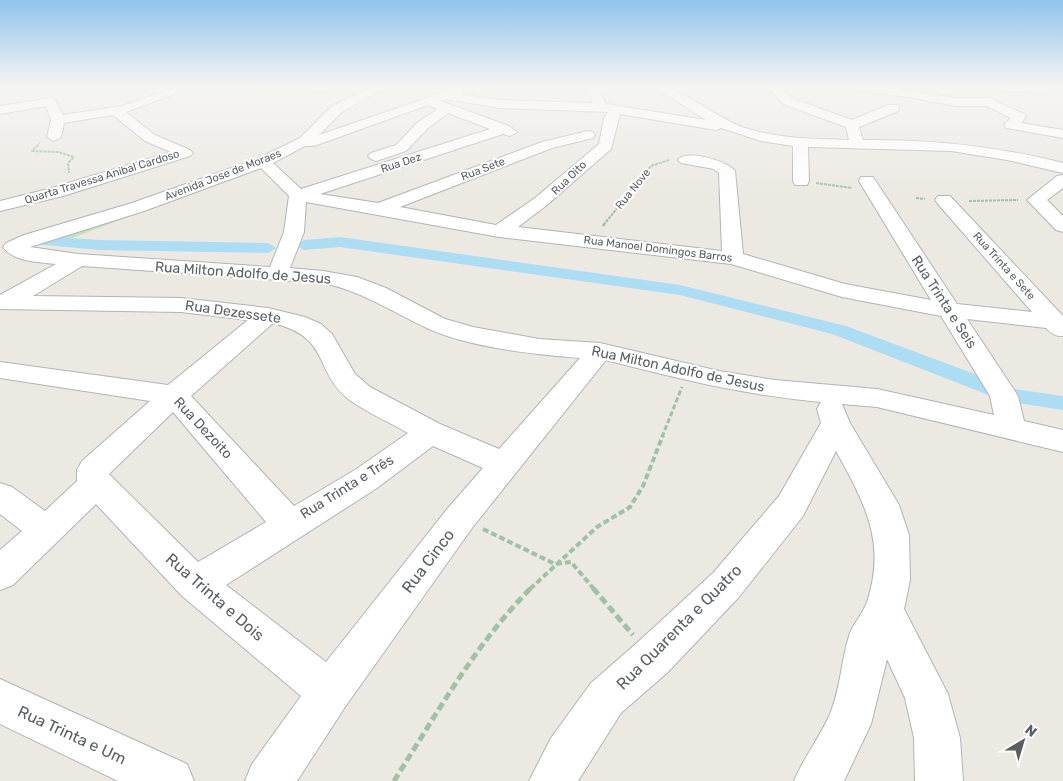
<svg xmlns="http://www.w3.org/2000/svg" width="1063" height="781" viewBox="0 0 1063 781" font-family="Rubik,sans-serif">
<style>
.green{fill:#c7e0c3}
.lines{fill:none;stroke-linecap:round;stroke-linejoin:round}
.canal{fill:#acddf3;fill-rule:evenodd}
.minor-casing{stroke:#b0b4b7;stroke-width:2}
.path-far5{stroke:#9fc2a4;stroke-width:1;stroke-dasharray:2.5 1;stroke-linecap:butt}
.path-far4{stroke:#9fc2a4;stroke-width:2;stroke-dasharray:3 1;stroke-linecap:butt}
.path-far3{stroke:#9fc2a4;stroke-width:2.5;stroke-dasharray:4 2;stroke-linecap:butt}
.path-far2{stroke:#9fc2a4;stroke-width:3;stroke-dasharray:5 2.5;stroke-linecap:butt}
.path-far1{stroke:#9fc2a4;stroke-width:4;stroke-dasharray:6 3;stroke-linecap:butt}
.path{stroke:#9fc2a4;stroke-width:5;stroke-dasharray:8 4;stroke-linecap:butt}
.minor{fill:#fff;fill-rule:evenodd}
.labels{text-anchor:middle;dominant-baseline:central;stroke-width:4;stroke-linejoin:round;paint-order:stroke}
.far-street-label{font-size:11px;fill:#5b5f62;stroke:#fff}
.street-label{font-size:14px;fill:#5b5f62;stroke:#fff}
.near-street-label{font-size:16px;fill:#5b5f62;stroke:#fff}
</style>
<rect width="100%" height="100%" fill="#ece9e3"/>
<polygon class="green" points="186,195 54,245 36,244"/>
<g class="lines">
<g class="canal">
<polygon points="38,236 100,240 268,243 276,248 268,253 100,250 33,244 30,241"/>
<polygon points="340,237 680,285 846,326 1015,389 1063,396 1063,410 1004,401 832,334 680,295 340,247 304,250 296,245 304,240"/>
</g>
<g class="minor-casing">
<g id="minor">
<polygon points="177,87 193,87 126,112 155,135 190,150 193,153 190,156 63,196 0,211 0,201 52,188 171,152 145,141 113,115 64,123 61,137 54,141 47,137 51,120 46,106 0,114 0,106 51,98 55,99 63,115 122,106"/>
<polygon points="304,87 335,87 333,89 318,92 306,89"/>
<path d="M372,87h14l-44,25 -23,23 140,-48h16l-14,7 38,6 93,3 -1,-8 -10,-8c23,-2 16,2 25,17l100,16 -51,-33c25,-2 62,32 90,41 34,11 69,11 104,12l-3,-13 -63,-23 -15,-17h12l11,11 61,22 36,-15h10l1,3 -1,3 -39,16 4,13c69,-1 133,6 200,23v10l-56,-13 -56,-9 -143,-4 1,34 -2,4h-12l-2,-4v-35l-32,-5 -40,-13 -5,2 -96,-16 -9,35 -64,56 -29,22 204,24 -3,-78 -5,-4 -33,-6 -3,-3c8,-11 50,1 57,11l8,83 102,30 86,16 -72,-119 2,-4h12l84,127 75,8 -94,-108 -3,-4 3,-4h12l113,120v20c-7,1 -12,-3 -17,-8l-79,-9 51,77 6,25 39,9v22l-186,-45 -35,-3 8,19 49,82 10,30 1,45 -6,29 44,85 12,44 3,43h-48l-1,-43 -9,-40 -18,-39 -16,65 -27,57h-50c10,-24 26,-44 36,-67 11,-27 11,-53 19,-78 4,-13 14,-22 18,-34 20,-60 -3,-100 -31,-151l-33,65 -64,81 -71,75 -47,41 -43,68h-49l22,-43 40,-55 47,-41 75,-69 66,-77 42,-73 -4,-14 4,-7c-76,-7 -142,-23 -215,-42l-134,168 -127,179 -48,74h-52l7,-17 49,-68 -119,-100 -86,-92 -83,81 -13,5v-40l22,-19 -22,-17v-31l12,4 33,24 32,-30v-11l5,-9 68,-60 -150,-23v-16l168,23 80,-65 -67,-8 -181,-3v-14l56,-31c-16,-2 -43,-2 -53,-17l3,-4 18,-8 108,-32 125,-44 43,-21 32,-32zM447,99l52,9 109,4 -4,6 -5,26 -64,54 -39,27 -96,-18 152,-59 41,-10 2,-3 -2,-3 -5,-1 -46,11 -164,61 -58,-9 183,-60 7,2 7,-4 -8,-6 -69,-25zM428,105l10,4 -21,14 -21,22 -25,8 -3,3 3,3 5,2 30,-10 21,-22 21,-16 42,16 -189,60 -28,-26 32,-17h9zM261,168l28,28 -5,36 -14,35 -192,-13 -48,-7 114,-36zM306,202l193,35 232,27 111,33 99,19 49,80 4,19 -117,-26 -102,-9 -56,-9 -119,-28 -61,-4 -66,-12 -28,-8 -59,-31 -29,-11 -34,-6 -33,-3 14,-36zM82,266l241,17c39,8 69,29 104,45 43,20 107,26 153,30l-81,91 -59,-25 -70,-37 -15,-13 -23,-40 -11,-10 -16,-7 -37,-9 -87,-10 -148,-2zM273,323c60,15 39,49 78,78 17,12 38,21 57,32l-53,37 -61,36 -103,-110zM173,412l93,110 -68,40 -89,-88zM433,446l50,22 -35,40 -122,154 -100,-77 151,-97z"/>
<polygon points="849,87 884,87 956,98 989,98 1024,114 1026,117 1021,123 1063,130 1063,138 1006,128 1004,125 1011,118 987,106 956,106 908,97 855,90"/>
<polygon points="990,87 1047,87 1049,89 1043,93 996,90"/>
<polygon points="1063,175 1063,188 1047,200 1063,216 1063,232 1056,230 1027,200 1057,176"/>
<polygon points="0,679 187,764 194,781 118,781 0,724"/>
</g>
</g>
<polyline class="path-far5" points="36,147 40,143"/>
<g class="path-far4">
<polyline points="38,145 32,151 58,152 74,157 68,163 69,173"/>
<polyline points="816,183 852,188"/>
<polyline points="916,198 925,199"/>
<polyline points="969,201 1018,200"/>
<polyline points="606,222 651,166 669,160"/>
</g>
<polyline class="path-far3" points="603,226 607,220"/>
<polyline class="path-far2" points="662,437 682,387"/>
<g class="path-far1">
<polyline points="483,529 555,564 571,562 594,589"/>
<polyline points="530,589 597,527 630,507 643,486 663,435"/>
</g>
<g class="path">
<polyline points="593,588 633,635"/>
<path d="M394,781c42,-66 82,-138 137,-193"/>
</g>
<use href="#minor" class="minor"/>
</g>
<linearGradient id="sky" x2="0" y2="1"><stop stop-color="#90c4ec"/><stop offset="0.44" stop-color="#f6f5f2"/><stop offset="1" stop-color="#f6f5f2" stop-opacity="0"/></linearGradient>
<rect width="1063" height="196" fill="url(#sky)"/>
<g class="labels">
<g class="far-street-label">
<text transform="translate(401 163) rotate(-18)">Rua Dez</text>
<text transform="translate(483 169) rotate(-21)">Rua Sete</text>
<text transform="translate(223 175) rotate(-21)">Avenida Jose de Moraes</text>
<text transform="translate(102 177) rotate(-17)">Quarta Travessa Anibal Cardoso</text>
<text transform="translate(569 178) rotate(-44)">Rua Oito</text>
<text transform="translate(633 189) rotate(-51)">Rua Nove</text>
<text transform="translate(658 249) rotate(7)">Rua Manoel Domingos Barros</text>
<text transform="translate(1004 266) rotate(48)">Rua Trinta e Sete</text>
</g>
<g class="street-label">
<text transform="translate(243 273) rotate(4)">Rua Milton Adolfo de Jesus</text>
<text transform="translate(944 302) rotate(57)">Rua Trinta e Seis</text>
<text transform="translate(233 312) rotate(8)">Rua Dezessete</text>
<text transform="translate(678 369) rotate(12)">Rua Milton Adolfo de Jesus</text>
<text transform="translate(203 428) rotate(47)">Rua Dezoito</text>
<text transform="translate(347 487) rotate(-32)">Rua Trinta e Três</text>
</g>
<g class="near-street-label">
<text transform="translate(428 561) rotate(-53)">Rua Cinco</text>
<text transform="translate(215 597) rotate(41)">Rua Trinta e Dois</text>
<text transform="translate(679 627) rotate(-45)">Rua Quarenta e Quatro</text>
<text transform="translate(72 735) rotate(25)">Rua Trinta e Um</text>
</g>
</g>
<g transform="translate(1023 741) rotate(38)" stroke="#ffffff" stroke-width="4" paint-order="stroke">
<path d="M0-4L9 19L0 12L-9 19Z" fill="#5b5f62"/>
<text y="-8" font-size="14" font-weight="bold" text-anchor="middle" fill="#5b5f62">N</text>
</g>
</svg>
